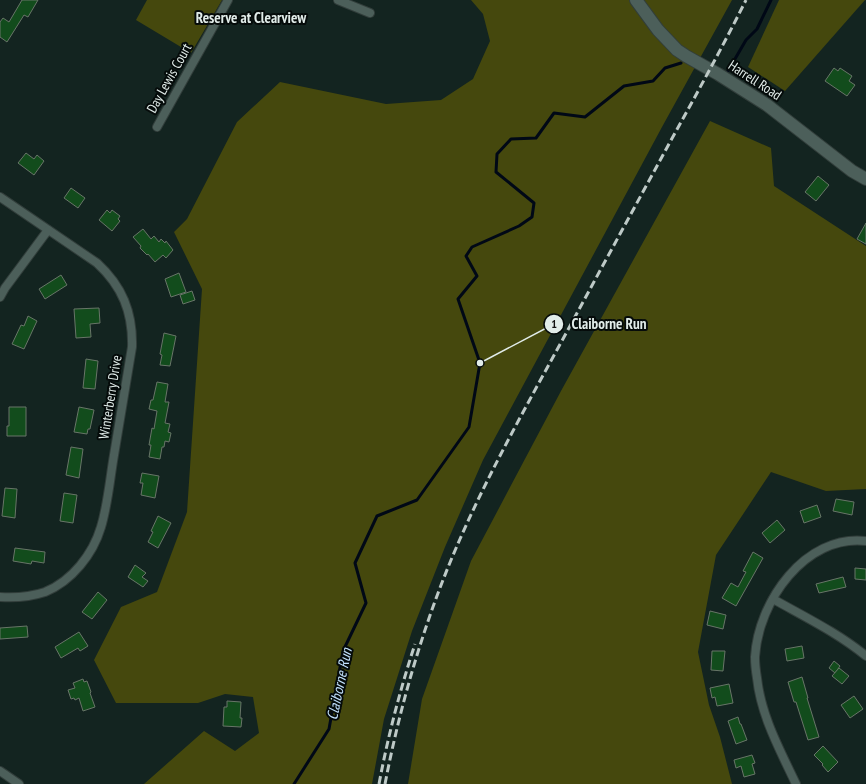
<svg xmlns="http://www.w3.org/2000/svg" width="866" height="784" viewBox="0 0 866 784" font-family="'PT Sans Narrow',sans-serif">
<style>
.green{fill:#45480d}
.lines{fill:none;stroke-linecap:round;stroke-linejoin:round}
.stream{stroke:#000816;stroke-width:3}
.building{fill:#124c1c;stroke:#687568}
.street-casing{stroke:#323e3b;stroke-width:10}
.secondary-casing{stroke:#323e3b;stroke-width:14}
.street{stroke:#4c5f5a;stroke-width:8}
.secondary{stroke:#4c5f5a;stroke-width:12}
.rail{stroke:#becac7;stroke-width:3;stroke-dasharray:8 4;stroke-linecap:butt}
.labels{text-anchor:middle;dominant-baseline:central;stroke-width:4;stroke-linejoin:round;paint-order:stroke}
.street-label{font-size:14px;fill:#e1ece9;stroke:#050b0a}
.neighbourhood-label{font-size:15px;font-weight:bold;fill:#e1ece9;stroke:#050b0a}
.water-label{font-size:15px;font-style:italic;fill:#c3e2fe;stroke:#050b0a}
.leader{fill:none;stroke:#e1ece9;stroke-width:1.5}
.callout-dot{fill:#e1ece9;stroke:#050b0a;stroke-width:1.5}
.mark-label{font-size:12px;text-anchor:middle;font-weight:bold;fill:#111}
.callout-label{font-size:15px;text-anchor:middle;font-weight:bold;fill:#e1ece9;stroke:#050b0a;stroke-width:4;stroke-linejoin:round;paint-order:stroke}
</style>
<rect width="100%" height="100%" fill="#132420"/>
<g class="green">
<polygon points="147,0 222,0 191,53 136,20"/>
<polygon points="471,0 732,0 662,127 483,460 445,547 412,631 384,719 372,784 144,784 204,731 235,751 259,733 253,697 225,694 198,703 116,703 94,660 121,607 157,592 187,512 202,289 174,232 187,219 237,122 280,82 386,104 441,100 473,79 490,41 483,14"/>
<polygon points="779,0 865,0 785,91 748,67"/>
<polygon points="710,121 771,148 774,186 866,246 866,489 826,491 771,472 716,555 698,652 709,705 720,737 732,784 408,784 422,699 471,561 561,391"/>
</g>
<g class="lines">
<g class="stream">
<polyline points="728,71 746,40 757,29 771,0"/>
<polyline points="294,784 329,729 343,651 366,603 355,563 377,516 417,500 469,427 480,363 458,299 477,276 466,256 472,247 519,226 532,217 534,203 496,172 497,154 511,139 536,138 554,113 585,117 624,86 653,81 665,68 681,63"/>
</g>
</g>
<g class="building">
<polygon points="22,0 38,0 28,17 24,15 7,42 0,37 0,22 3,18 9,22"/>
<polygon points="834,68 838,71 840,68 852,76 849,81 855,85 847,96 825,81"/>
<polygon points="26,153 34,159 37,155 44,161 34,175 18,163"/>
<polygon points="818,176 829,185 816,201 805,192"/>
<polygon points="71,188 85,198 78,208 64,198"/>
<polygon points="107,210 110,213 112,210 120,216 118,219 120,221 112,231 99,220"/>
<polygon points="866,223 866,244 857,239"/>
<polygon points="143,229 151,239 154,236 159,242 161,239 165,243 166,241 173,250 166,258 163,255 155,262 148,254 147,255 140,248 141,246 133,237"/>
<polygon points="179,273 186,292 171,297 165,279"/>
<polygon points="61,275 67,285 45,299 39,289"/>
<polygon points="192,291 195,300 183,304 180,295"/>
<polygon points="99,308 100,323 90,324 91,337 76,338 74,309"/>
<polygon points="28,316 37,321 24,349 12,344 21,325 24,326"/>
<polygon points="164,333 176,336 170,366 160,365 162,355 160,354"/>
<polygon points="86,359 98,361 95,389 83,388"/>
<polygon points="157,382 168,384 165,402 169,402 165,423 170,424 168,432 171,433 169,442 165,441 164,447 162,447 160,459 149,457 151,445 149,445 152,428 154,429 157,411 149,409 151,400 153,400"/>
<polygon points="9,407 26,407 26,436 7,436 7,426 9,426"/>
<polygon points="79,407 94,410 90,429 88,429 87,434 74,432"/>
<polygon points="71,447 83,449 79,478 66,475"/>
<polygon points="142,473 159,476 155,498 141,495 143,483 140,483"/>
<polygon points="5,488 17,489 15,518 2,516"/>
<polygon points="64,493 77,495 73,523 60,521"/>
<polygon points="836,499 854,502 852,515 833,511"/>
<polygon points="817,505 821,517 804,523 800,511"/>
<polygon points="158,516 171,523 158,548 148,542 153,532 151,531"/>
<polygon points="777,520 785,530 770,543 762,533"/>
<polygon points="15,548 45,552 44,563 32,561 31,564 13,561"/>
<polygon points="753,552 763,558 736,606 722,598 731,583 738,587 746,572 743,571"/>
<polygon points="135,565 146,573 142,577 148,581 143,587 128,577"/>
<polygon points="855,568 866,569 866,580 855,579"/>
<polygon points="843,577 846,587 819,593 816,584"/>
<polygon points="98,592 107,600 92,619 82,612"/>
<polygon points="710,611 726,615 723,629 707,625"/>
<polygon points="27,626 28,637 0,639 0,628"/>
<polygon points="79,632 88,646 80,651 78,648 61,658 55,647"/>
<polygon points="802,646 804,658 787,661 785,649"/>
<polygon points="712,651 725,651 723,671 711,670"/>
<polygon points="834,661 840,666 835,673 829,668"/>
<polygon points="839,668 849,676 842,684 832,676"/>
<polygon points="802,677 808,698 807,698 819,737 808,740 796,702 794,702 788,682"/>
<polygon points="83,679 84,682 87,681 91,692 90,693 95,707 83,711 79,698 75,700 74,698 71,699 68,690 75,688 73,683"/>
<polygon points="729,684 733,703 717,706 715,697 712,698 710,688"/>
<polygon points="854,696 863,709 850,718 841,705"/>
<polygon points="227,701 241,702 240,718 242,718 241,727 223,726 224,707 227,707"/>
<polygon points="738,717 740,724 741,724 747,740 736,744 728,721"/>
<polygon points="823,746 838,762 828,772 822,765 823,764 814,755"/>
<polygon points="752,755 755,763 752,764 755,774 744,777 741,766 736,768 734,760"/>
</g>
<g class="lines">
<g class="street-casing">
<g id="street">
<polyline points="338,0 370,13"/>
<polyline points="157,127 228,0"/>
<path d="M0,197l97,66c25,23 36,49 35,84 -6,36 -12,72 -18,108 -4,23 -6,49 -13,72 -8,27 -29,54 -56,65 -15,5 -30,6 -45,5"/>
<polyline points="0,297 5,288 48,230"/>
<path d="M773,599c32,18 65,34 93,57"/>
<polyline points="0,771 19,784"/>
<path d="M796,784c-16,-34 -35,-68 -39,-106 -1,-6 -2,-14 -2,-21 3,-55 50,-123 111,-116"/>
</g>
</g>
<g class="secondary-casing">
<polyline id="secondary" points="636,0 658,30 677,50 686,56 718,74 767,105 852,171 866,179"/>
</g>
<use href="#street" class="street"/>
<use href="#secondary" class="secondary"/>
<g class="rail">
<path d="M379,784c9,-48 21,-94 36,-140"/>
<path d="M385,784c16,-83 41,-168 75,-245 32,-73 72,-143 110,-213 33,-61 67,-123 100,-184 26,-47 52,-94 76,-142"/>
</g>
</g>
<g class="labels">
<g class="street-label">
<text transform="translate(169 78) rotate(-61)">Day Lewis Court</text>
<text transform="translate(755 80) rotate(33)">Harrell Road</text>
<text transform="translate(110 397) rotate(-81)">Winterberry Drive</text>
</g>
<g class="neighbourhood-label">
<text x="251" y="17">Reserve at Clearview</text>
</g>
<g class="water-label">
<text transform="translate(339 684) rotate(-78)">Claiborne Run</text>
</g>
</g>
<path class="leader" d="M480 363L554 324"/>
<g class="callout-dot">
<circle cx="480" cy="363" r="4"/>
<circle cx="554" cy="324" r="10"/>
</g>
<g class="mark-label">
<text x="554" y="328">1</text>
</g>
<g class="callout-label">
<text x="609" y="329">Claiborne Run</text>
</g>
</svg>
